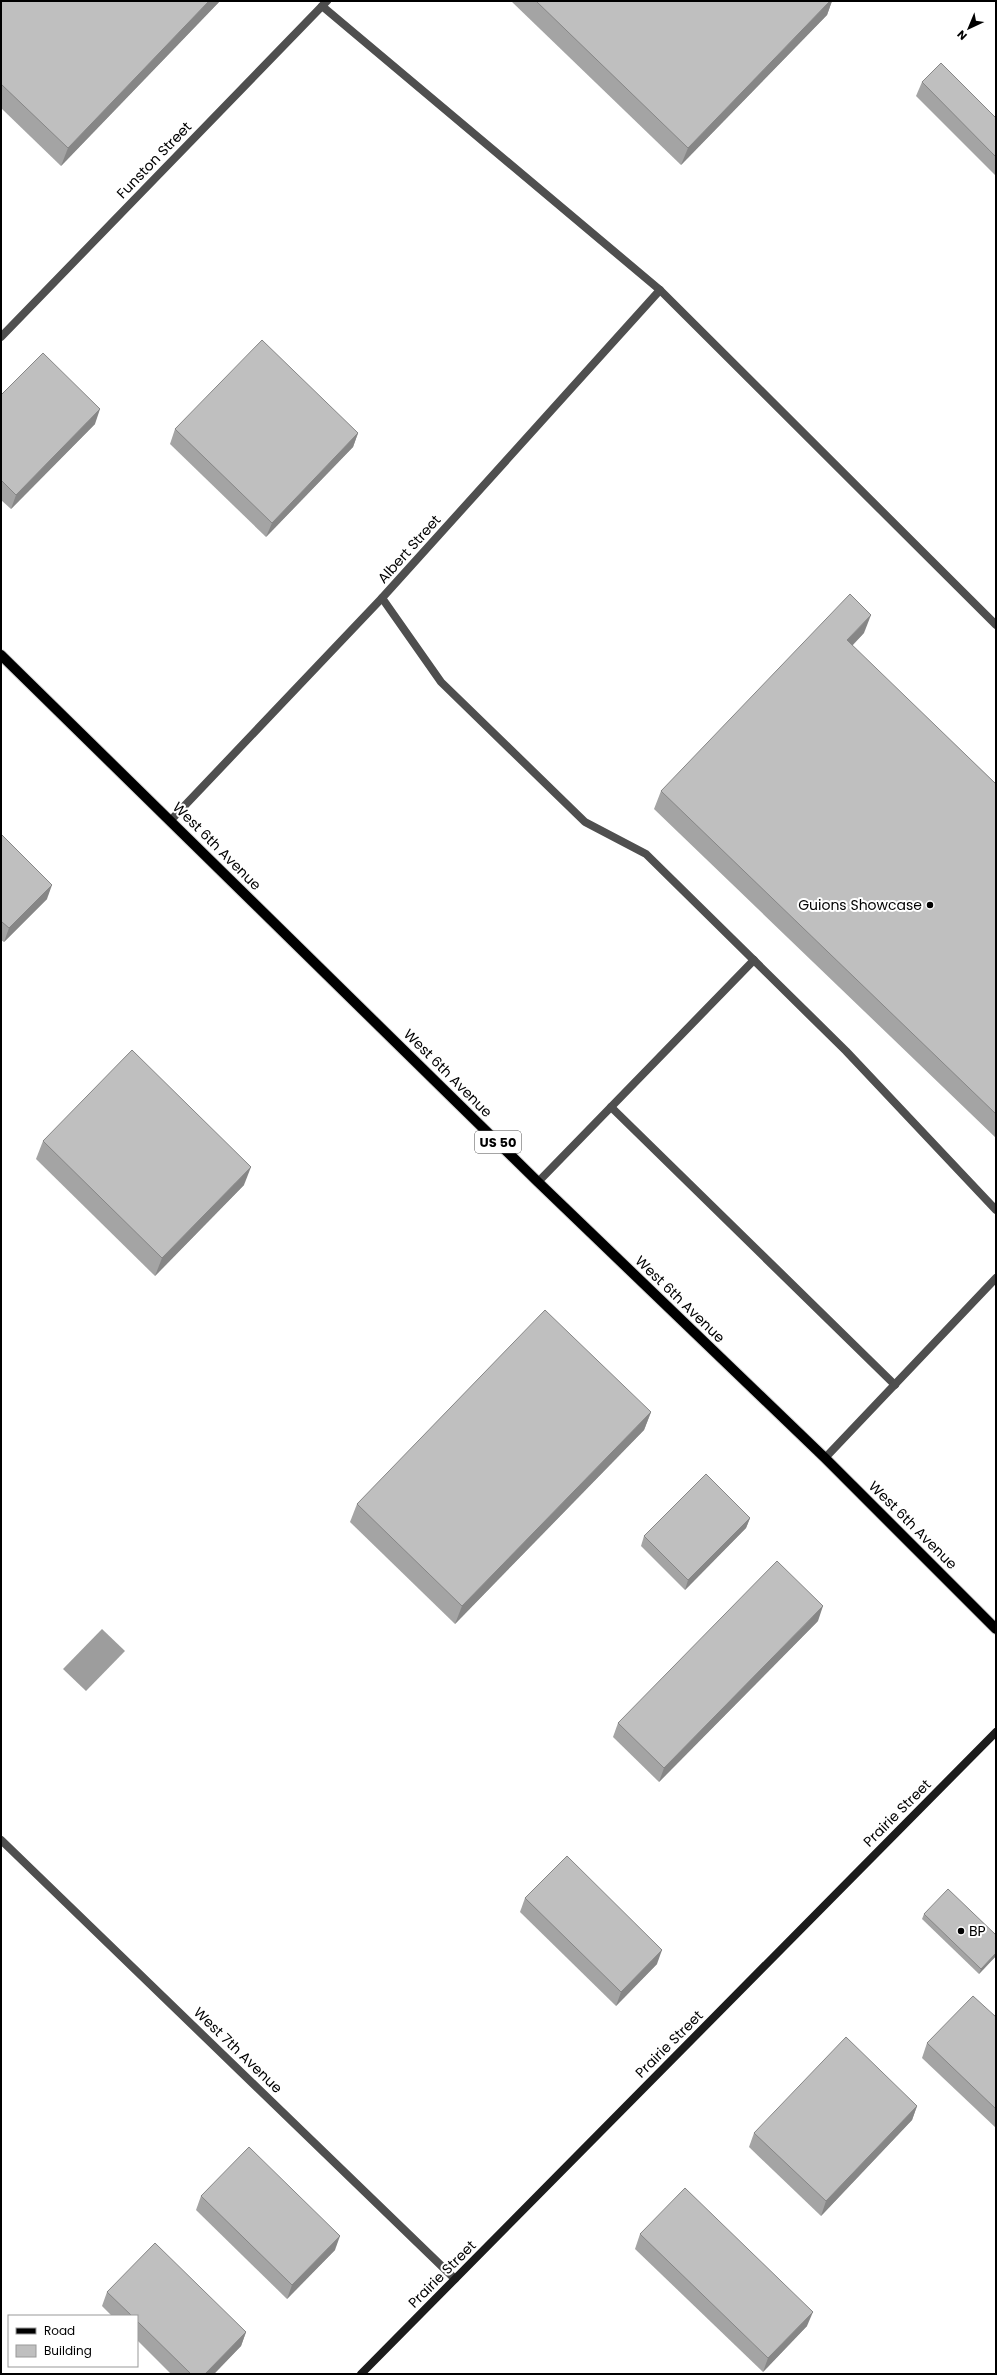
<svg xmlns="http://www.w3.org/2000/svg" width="997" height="2375" viewBox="0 0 997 2375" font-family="Poppins,sans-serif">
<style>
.water{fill:#9d9d9d}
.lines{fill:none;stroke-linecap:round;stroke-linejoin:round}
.primary-casing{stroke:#dbdbdb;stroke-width:12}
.lane{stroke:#4f4f4f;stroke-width:8}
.street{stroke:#4f4f4f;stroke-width:8}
.secondary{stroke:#1c1c1c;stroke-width:8}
.primary{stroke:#000;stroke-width:10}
.wall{fill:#a4a4a4}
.shaded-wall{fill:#868686}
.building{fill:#bfbfbf;stroke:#868686}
.poi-dot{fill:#000;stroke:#fff;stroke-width:1.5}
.labels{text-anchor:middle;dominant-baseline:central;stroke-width:4;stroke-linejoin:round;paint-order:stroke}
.shield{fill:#fff;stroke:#4c4c4c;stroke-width:1}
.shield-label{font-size:13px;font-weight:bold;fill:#000}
.street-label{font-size:14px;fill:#000;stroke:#fff}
.poi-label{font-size:14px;fill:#000;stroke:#fff;text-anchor:end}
</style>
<rect width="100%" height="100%" fill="#fff"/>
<polygon class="water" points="102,1629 125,1651 86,1691 63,1669"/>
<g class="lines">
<g class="primary-casing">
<polyline id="primary" points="1,655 538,1182 825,1458 996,1629"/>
</g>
<g class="lane">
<polyline points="382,598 441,682 585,822 646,854 846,1051 996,1210"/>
<polyline points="611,1107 754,960"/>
<polyline points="538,1182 611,1107 895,1385"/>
<polyline points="825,1458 996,1278"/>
</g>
<g class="street">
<polyline points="322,6 660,290 996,625"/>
<polyline points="1,337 327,1"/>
<polyline points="171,820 382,598 660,290"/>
<polyline points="1,1840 455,2279"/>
</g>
<polyline class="secondary" points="361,2374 996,1732"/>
<use href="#primary" class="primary"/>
</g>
<g class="wall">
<polygon points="1,1 220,1 61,166 1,108"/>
<polygon points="511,1 832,1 827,15 681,165"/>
<polygon points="922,82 996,118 996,176 916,96"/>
<polygon points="1,395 95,424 11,509 1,500"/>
<polygon points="175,429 358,433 353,447 266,537 170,444"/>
<polygon points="864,633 852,646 996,784 996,1138 654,809 661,791"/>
<polygon points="1,834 47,899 4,942 1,940"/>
<polygon points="43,1141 244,1185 155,1276 36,1159"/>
<polygon points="651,1412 644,1430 455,1624 350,1522 357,1504"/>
<polygon points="750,1518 746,1528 685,1590 641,1546 644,1536"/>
<polygon points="818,1621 659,1782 613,1737 618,1723"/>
<polygon points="525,1898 657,1964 616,2006 520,1912"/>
<polygon points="924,1914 996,1935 996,1956 979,1974 922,1919"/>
<polygon points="996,2017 996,2128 922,2058 927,2043"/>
<polygon points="917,2106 912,2120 821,2216 749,2147 754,2133"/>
<polygon points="201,2196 335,2250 287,2299 196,2210"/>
<polygon points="640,2234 807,2326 763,2372 635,2249"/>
<polygon points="107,2292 246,2332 241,2346 214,2374 171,2374 137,2340 137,2316 112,2316 102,2306"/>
</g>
<g class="shaded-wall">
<polygon points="209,1 220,1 61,166 68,148"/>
<polygon points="830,1 832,1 827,15 681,165 688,148"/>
<polygon points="100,409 95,424 11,509 16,495"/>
<polygon points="358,433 353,447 266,537 272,523"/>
<polygon points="871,615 864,633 840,658 847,640"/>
<polygon points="52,885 47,899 4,942 9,928"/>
<polygon points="251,1167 244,1185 155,1276 162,1258"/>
<polygon points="651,1412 644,1430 455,1624 462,1606"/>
<polygon points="750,1518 746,1528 685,1590 688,1580"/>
<polygon points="823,1606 818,1621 659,1782 664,1768"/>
<polygon points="662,1950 657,1964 616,2006 621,1992"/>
<polygon points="996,1953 996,1956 979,1974 981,1969"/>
<polygon points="917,2106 912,2120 821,2216 826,2201"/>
<polygon points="340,2236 335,2250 287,2299 292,2285"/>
<polygon points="813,2312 807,2326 763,2372 768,2358"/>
<polygon points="246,2332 241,2346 214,2374 205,2374"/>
</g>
<g class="building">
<polygon points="1,1 209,1 68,148 1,84"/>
<polygon points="536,1 830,1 688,148"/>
<polygon points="941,63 996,118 996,157 922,82"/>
<polygon points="262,340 358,433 272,523 175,429"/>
<polygon points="43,353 100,409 16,495 1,480 1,395"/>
<polygon points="850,594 871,615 847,640 996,784 996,1114 661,791"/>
<polygon points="1,834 52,885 9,928 2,922 1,923"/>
<polygon points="132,1050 251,1167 162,1258 43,1141"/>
<polygon points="545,1310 651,1412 462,1606 357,1504"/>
<polygon points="706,1474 750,1518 688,1580 644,1536"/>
<polygon points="777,1561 823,1606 664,1768 618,1723"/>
<polygon points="567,1856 662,1950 621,1992 525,1898"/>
<polygon points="948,1889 996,1935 996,1953 981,1969 924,1914"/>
<polygon points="973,1996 996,2017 996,2109 927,2043"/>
<polygon points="846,2037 917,2106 826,2201 754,2133"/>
<polygon points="249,2147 340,2236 292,2285 201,2196"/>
<polygon points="685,2188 813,2312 768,2358 640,2234"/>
<polygon points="155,2243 246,2332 205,2374 191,2374 137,2321 137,2316 132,2316 107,2292"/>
</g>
<g class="poi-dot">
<circle cx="930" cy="905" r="4"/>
<circle cx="961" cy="1931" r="4"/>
</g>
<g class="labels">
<rect class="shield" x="475" y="1131" width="46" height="22" rx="3"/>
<g class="shield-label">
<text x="498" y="1142">US 50</text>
</g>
<g class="street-label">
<text transform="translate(154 160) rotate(-46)">Funston Street</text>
<text transform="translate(409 549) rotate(-48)">Albert Street</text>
<text transform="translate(217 846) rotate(45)">West 6th Avenue</text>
<text transform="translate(448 1073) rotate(45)">West 6th Avenue</text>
<text transform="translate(680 1299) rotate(44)">West 6th Avenue</text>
<text transform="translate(913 1525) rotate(45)">West 6th Avenue</text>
<text transform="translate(897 1813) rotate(-45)">Prairie Street</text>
<text transform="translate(669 2044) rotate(-45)">Prairie Street</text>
<text transform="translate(238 2050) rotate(44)">West 7th Avenue</text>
<text transform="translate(442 2274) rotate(-45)">Prairie Street</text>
</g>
<g class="poi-label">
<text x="922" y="905">Guions Showcase</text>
<text x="969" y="1931" text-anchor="start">BP</text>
</g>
</g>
<rect width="997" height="2375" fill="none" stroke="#000000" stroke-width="4"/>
<rect x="8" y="2315" width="130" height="52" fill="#ffffff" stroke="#999999"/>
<rect x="16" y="2328" width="20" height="6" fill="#000000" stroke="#999999"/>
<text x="44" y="2335" font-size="12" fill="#000000">Road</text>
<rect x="16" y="2345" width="20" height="12" fill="#bfbfbf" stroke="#999999"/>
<text x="44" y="2355" font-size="12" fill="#000000">Building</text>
<g transform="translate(969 28) rotate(224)" stroke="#ffffff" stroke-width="3" paint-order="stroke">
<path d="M0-3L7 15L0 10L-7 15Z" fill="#000000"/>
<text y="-6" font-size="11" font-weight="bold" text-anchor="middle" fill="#000000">N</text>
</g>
</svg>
